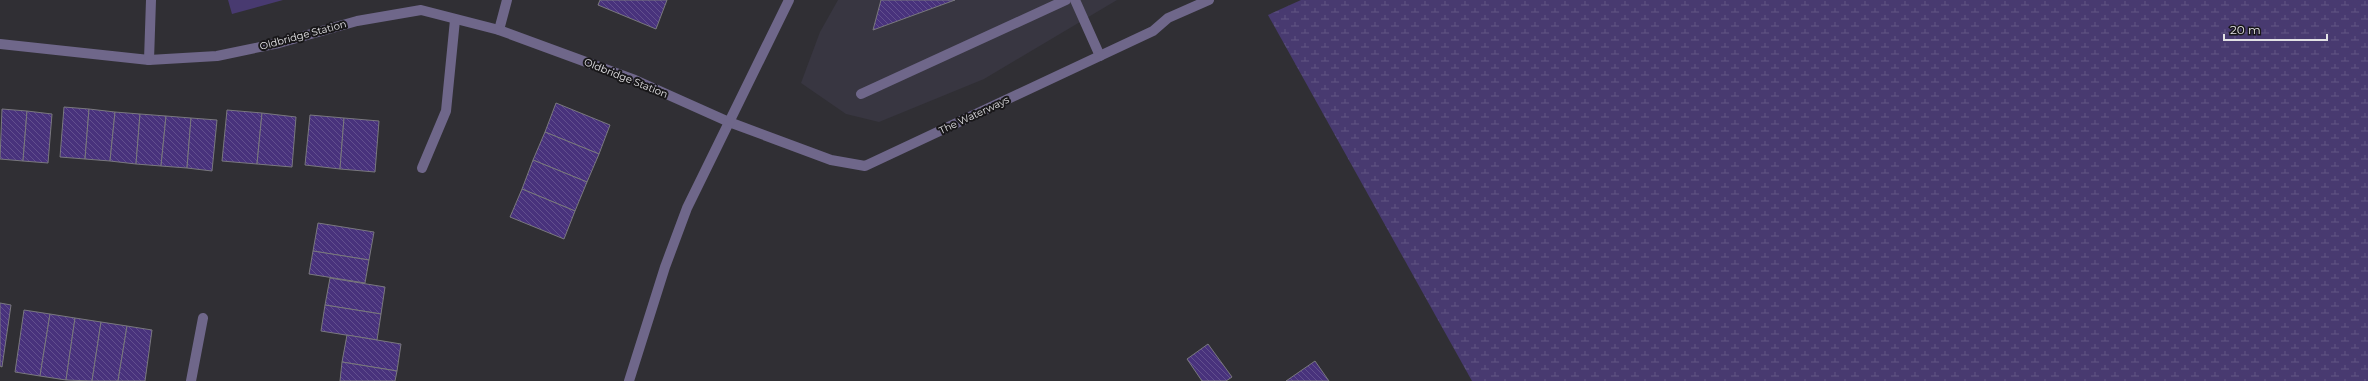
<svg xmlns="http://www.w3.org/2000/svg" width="2368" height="381" viewBox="0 0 2368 381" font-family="Montserrat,sans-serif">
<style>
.built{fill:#383641}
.green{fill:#483a70}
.wetland{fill:url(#wetland-marsh)}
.building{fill:url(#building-back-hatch);stroke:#79787e}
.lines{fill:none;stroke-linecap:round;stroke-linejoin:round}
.minor{stroke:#6f678a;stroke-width:10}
.labels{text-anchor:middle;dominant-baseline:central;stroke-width:4;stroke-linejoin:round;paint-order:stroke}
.street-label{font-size:10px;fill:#e3e2e5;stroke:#181719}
</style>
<defs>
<pattern id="wetland-marsh" width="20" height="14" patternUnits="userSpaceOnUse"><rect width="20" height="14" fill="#483a70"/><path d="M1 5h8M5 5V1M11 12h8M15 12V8" fill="none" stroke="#625684"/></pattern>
<pattern id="building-back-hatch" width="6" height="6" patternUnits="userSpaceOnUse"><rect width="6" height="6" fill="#48327c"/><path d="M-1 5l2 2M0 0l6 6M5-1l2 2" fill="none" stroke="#624f8e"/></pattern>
</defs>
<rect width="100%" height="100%" fill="#302f34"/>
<polygon class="built" points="838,0 1117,0 984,79 879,122 846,114 801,83 820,32"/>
<polygon class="green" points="228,0 283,0 232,14"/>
<polygon class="wetland" points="1301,0 2368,0 2368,381 1472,381 1268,15"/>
<g class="building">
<polygon points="600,0 667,0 656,29 598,5"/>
<polygon points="881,0 955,0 873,30"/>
<polygon points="556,103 610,125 599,154 545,132"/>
<polygon points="64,107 89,109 85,159 60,157"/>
<polygon points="2,109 27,111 23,161 0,159"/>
<polygon points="89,109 115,112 110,161 85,159"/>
<polygon points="227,110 262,113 257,164 222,161"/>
<polygon points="27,111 52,114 48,163 23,161"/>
<polygon points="115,112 140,114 136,164 110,161"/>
<polygon points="262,113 296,117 292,167 257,164"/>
<polygon points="140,114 166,116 161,166 136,164"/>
<polygon points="310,115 344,118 340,169 305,165"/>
<polygon points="166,116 191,118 187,168 161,166"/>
<polygon points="191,118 217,120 212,171 187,168"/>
<polygon points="344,118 379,121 375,172 340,169"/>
<polygon points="545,132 599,154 587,182 533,160"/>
<polygon points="533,160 587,182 575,211 522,189"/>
<polygon points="522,189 575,211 564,239 510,217"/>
<polygon points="318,223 374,232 369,260 313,251"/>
<polygon points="313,251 369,260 365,283 309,274"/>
<polygon points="330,278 385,287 381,314 325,305"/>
<polygon points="0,303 11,305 2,367 0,366"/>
<polygon points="325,305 381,314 377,340 321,331"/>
<polygon points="24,310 50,314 40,376 15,372"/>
<polygon points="50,314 75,318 66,380 40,376"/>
<polygon points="75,318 101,322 92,381 66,380"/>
<polygon points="101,322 127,326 118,381 92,381"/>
<polygon points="127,326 152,330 145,381 118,381"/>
<polygon points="347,335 401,344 397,371 342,362"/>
<polygon points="1208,344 1232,377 1226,381 1202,381 1187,359"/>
<polygon points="1315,361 1329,381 1286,381"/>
<polygon points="342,362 397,371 395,381 340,381"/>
</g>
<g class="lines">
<g class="minor">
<polyline points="1075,0 1100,56"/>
<polyline points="499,30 507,0"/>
<polyline points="0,44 149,60 217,56 279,43 357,21 421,10 499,30 635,80 729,122 831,160 865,166 1153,31 1168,18 1209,0"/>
<polyline points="149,60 151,0"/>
<polyline points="861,94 1066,0"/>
<polyline points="422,168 446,111 455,20"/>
<polyline points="191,381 203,318"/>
<polyline points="629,381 665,267 687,208 789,0"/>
</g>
</g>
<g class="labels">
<g class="street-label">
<text transform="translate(303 35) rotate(-15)">Oldbridge Station</text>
<text transform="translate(626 78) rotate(22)">Oldbridge Station</text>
<text transform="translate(974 115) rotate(-25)">The Waterways</text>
</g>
</g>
<path d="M2224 34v6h103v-6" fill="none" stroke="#e3e2e5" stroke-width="2"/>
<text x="2230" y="34" font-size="12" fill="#e3e2e5" stroke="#181719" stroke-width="3" paint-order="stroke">20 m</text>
</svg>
